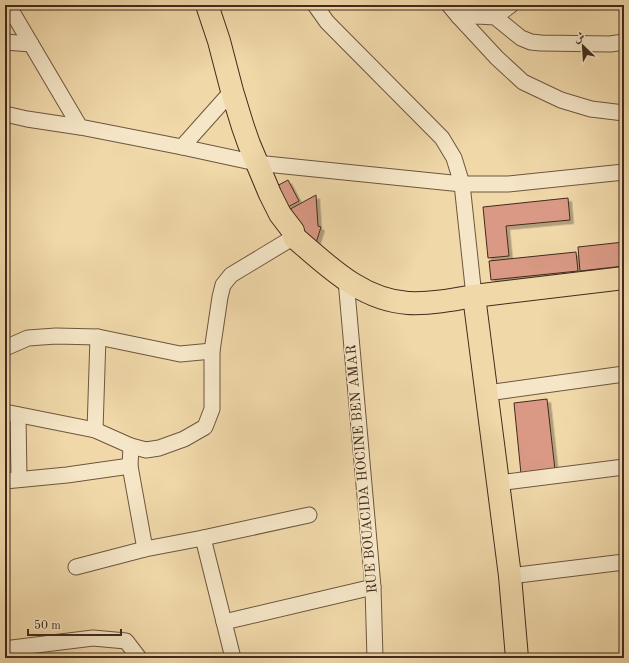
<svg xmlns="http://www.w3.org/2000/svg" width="629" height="663" viewBox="0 0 629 663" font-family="'Old Standard TT',Amiri,serif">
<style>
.building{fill:#d99984;stroke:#432a1c;filter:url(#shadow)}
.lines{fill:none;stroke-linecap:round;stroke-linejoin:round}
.minor-casing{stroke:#6e563f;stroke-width:17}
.primary-casing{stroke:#432a1c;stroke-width:24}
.minor{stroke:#f5e6c7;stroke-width:15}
.primary{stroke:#f0d8a9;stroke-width:22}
.labels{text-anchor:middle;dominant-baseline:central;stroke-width:3;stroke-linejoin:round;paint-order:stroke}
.street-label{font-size:14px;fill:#432a1c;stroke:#f5e6c7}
</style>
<defs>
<filter id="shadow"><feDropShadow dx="3.5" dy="3.5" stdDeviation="0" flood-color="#0004"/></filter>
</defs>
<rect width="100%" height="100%" fill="#f0d8a9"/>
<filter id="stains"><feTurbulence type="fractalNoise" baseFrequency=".005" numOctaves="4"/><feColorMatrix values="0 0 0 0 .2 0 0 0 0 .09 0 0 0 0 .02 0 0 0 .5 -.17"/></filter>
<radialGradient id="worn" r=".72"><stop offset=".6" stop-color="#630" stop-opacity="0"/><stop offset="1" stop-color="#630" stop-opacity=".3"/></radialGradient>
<g class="building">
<polygon points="288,180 299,201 286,208 275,187"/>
<polygon points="316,195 318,226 321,227 316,243 283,213"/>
<polygon points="568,198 570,220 506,226 509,256 488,258 483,207"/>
<polygon points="624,242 624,266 580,271 578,247"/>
<polygon points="576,252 578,271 491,280 489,261"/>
<polygon points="547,399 555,470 521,474 514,403"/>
</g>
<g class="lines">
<g class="minor-casing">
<g id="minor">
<polyline points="8,5 80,127 182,147 256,163 462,184 508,184 624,172"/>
<polyline points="315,5 327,22 442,138 454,158 462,184 474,296"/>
<polyline points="449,5 459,17 497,58 523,82 561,100 591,109 624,113"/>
<polyline points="459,17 477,16 495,17 521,38 531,42 541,43 610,44 624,42"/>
<polyline points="495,17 511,5"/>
<polyline points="5,42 31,44"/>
<polyline points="5,114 27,119 80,127"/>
<polyline points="182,147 232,91"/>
<polyline points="346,280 373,587 375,658"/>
<polyline points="5,348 28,338 56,336 98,337 180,354 212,351"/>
<polyline points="487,393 624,374"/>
<polyline points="5,412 95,430 131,446"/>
<polyline points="18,415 19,479"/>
<polyline points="95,430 98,337"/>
<polyline points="5,481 67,475 130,466"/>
<polyline points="498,483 624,467"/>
<polyline points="203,538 233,658"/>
<polyline points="145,549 130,466 131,446 146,450 159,448 184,439 205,427 212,409 212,351 220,297 223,285 231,275 294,237"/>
<polyline points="76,567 145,549 203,538 309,515"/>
<polyline points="510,576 624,562"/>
<polyline points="224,622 373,587"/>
<polyline points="12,648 93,638 126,641 139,658"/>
</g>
</g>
<g class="primary-casing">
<g id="primary">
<path d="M207,5l12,36 13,50 11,36 6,17 21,50 10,20 13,17 1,6c33,28 67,63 114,66 22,1 44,-3 66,-7l150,-18"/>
<polyline points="474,296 510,576 517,658"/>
</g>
</g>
<use href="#minor" class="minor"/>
<use href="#primary" class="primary"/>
</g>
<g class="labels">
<g class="street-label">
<text transform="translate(362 469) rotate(-95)">RUE BOUACIDA HOCINE BEN AMAR</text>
</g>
</g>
<rect width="629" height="663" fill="none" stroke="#f0d8a9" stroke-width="20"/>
<rect x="6" y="6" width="617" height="651" fill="none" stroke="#432a1c" stroke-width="2"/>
<rect x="10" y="10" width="609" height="643" fill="none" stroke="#432a1c"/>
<g transform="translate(583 46) rotate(335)" stroke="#f5e6c7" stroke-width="3" paint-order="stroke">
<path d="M0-3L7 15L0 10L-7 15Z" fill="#432a1c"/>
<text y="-6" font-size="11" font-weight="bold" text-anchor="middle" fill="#432a1c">ش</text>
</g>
<path d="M28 629v6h93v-6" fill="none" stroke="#432a1c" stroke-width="2"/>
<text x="34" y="629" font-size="12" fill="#432a1c" stroke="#f5e6c7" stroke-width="3" paint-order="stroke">50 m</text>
<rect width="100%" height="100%" filter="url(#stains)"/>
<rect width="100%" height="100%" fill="url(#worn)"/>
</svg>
